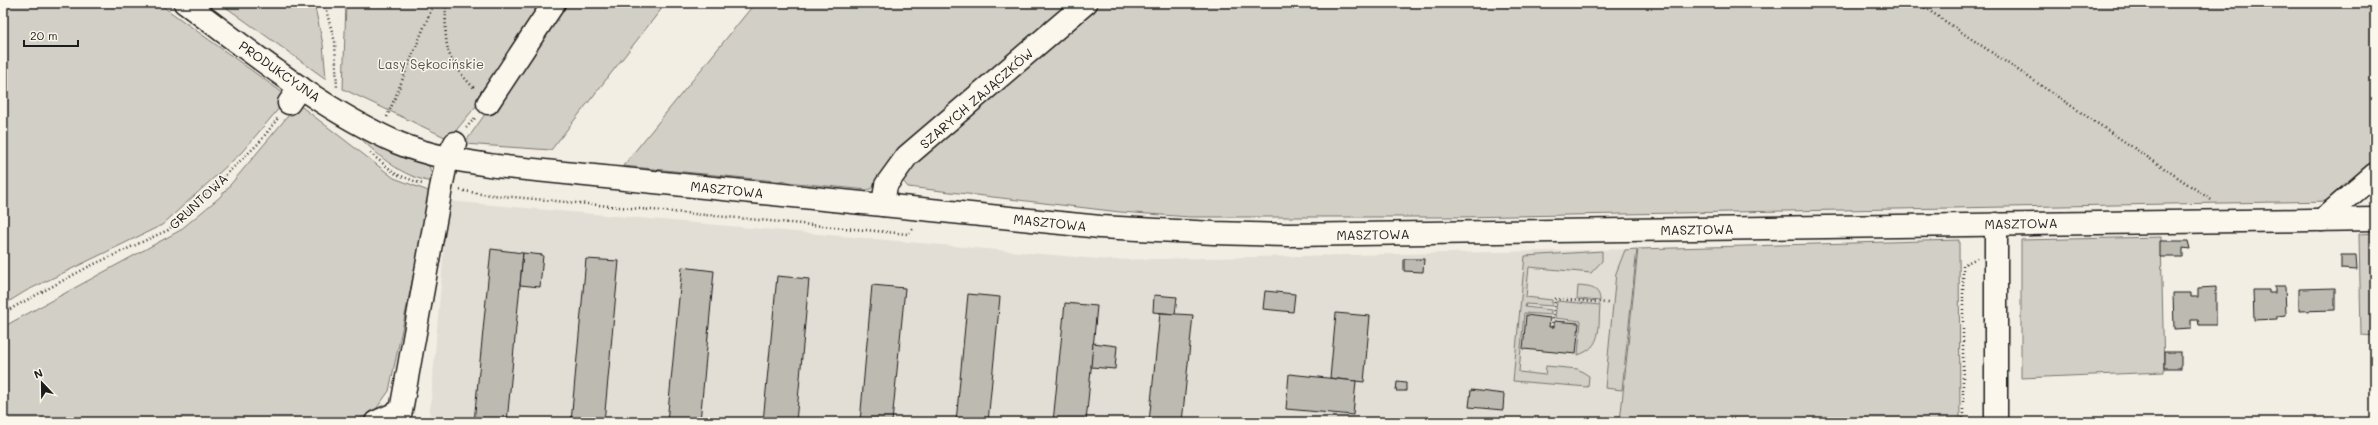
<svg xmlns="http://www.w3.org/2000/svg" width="2378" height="425" viewBox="0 0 2378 425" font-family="Mali,sans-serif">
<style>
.built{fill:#e2ded5}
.green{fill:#d2cfc6;stroke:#777671}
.building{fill:#bdbab1;stroke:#1c1c1c}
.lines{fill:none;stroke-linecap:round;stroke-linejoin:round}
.minor-casing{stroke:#1c1c1c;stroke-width:25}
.path{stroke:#1c1c1c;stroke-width:2.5;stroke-dasharray:1 3;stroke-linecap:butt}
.minor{stroke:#fbf7ec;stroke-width:22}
.labels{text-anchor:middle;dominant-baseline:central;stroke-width:3;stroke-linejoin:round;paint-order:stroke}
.park-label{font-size:13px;fill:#53524f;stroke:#fbf7ec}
.street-label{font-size:13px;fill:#1c1c1c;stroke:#fbf7ec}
</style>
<rect width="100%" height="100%" fill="#f2eee4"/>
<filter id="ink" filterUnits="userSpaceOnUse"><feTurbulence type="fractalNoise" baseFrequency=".025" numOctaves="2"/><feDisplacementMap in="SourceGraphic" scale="8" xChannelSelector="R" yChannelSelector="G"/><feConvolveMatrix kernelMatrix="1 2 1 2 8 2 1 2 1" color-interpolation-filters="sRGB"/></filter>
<g filter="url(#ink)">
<polygon class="built" points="448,201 1110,260 1638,249 1620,422 429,422"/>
<g class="green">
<polygon points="3,3 158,3 283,93 281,106 241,153 162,225 26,291 3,305"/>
<polygon points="220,3 314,3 323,44 326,79"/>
<polygon points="346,3 544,3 499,78 449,139 343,89"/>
<polygon points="573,3 666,3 551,150 464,144 559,9"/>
<polygon points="755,3 1074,3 878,185 868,190 623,166"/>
<polygon points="1101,3 2375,3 2375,163 2334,201 1459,217 1190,217 1120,212 908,187 903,181 914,160"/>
<polygon points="298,104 394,178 431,192 389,391 374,412 351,422 3,422 3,327 179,231 220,197"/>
<path d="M359,137l70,29 4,11 -1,5c-31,-6 -51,-24 -73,-45z"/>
<polygon points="2375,233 2375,336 2361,335 2359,234"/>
<polygon points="2161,237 2164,372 2021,378 2021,240"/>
<polygon points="1959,240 1960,422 1620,422 1638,249"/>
<polygon points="1637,249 1622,390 1605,388 1616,273 1625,250"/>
<polygon points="1602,251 1602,261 1591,273 1529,267 1526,297 1552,300 1552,306 1526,304 1525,307 1551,310 1551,315 1524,313 1519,372 1545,375 1546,366 1578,369 1589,376 1588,387 1513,381 1525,256"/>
<path d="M1578,286c11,1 22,1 22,15l-23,-2z"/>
<path d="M1557,301l43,4c-2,22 3,42 -22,50l3,-34 -26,-3z"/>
</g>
<g class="building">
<polygon points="2160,241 2188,241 2190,249 2183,248 2183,257 2160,257"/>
<polygon points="491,249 523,253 520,285 507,422 474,422"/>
<polygon points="523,253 543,255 540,287 520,285"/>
<polygon points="2341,255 2356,255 2357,270 2341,269"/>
<polygon points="586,259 619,261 604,422 571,422"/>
<polygon points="1404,259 1424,259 1423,272 1404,271"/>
<polygon points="682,267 714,271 700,422 667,422"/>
<polygon points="777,276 809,279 796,422 763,422"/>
<polygon points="872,285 905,288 892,422 860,422"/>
<polygon points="2275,286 2285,286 2286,315 2277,316 2277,319 2254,320 2253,290 2269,290 2269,293 2275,293"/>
<polygon points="2216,287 2216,325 2199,325 2198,320 2191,320 2191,328 2174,329 2173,293 2191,293 2191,297 2198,297 2198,288"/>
<polygon points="2335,288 2335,310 2299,311 2299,289"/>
<polygon points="1265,291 1295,294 1293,312 1263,309"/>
<polygon points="968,294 1000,297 988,422 956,422"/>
<polygon points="1154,295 1177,297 1175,314 1153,312"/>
<polygon points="1065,303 1097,306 1086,422 1053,422"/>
<polygon points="1160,313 1193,315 1182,422 1149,422"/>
<polygon points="1336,313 1370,316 1364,382 1330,378"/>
<polygon points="1526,315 1550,318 1549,327 1554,327 1554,321 1579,323 1576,354 1523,349"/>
<polygon points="1093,343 1117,346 1115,369 1091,367"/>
<rect x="2164" y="352" width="17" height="16"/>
<polygon points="1289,374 1356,381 1353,415 1286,409"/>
<polygon points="1397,382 1406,383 1406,391 1396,391"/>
<polygon points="1471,390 1504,394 1503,410 1469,407"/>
</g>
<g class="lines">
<g class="minor-casing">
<g id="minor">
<path d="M185,3c68,50 135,106 213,140 31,13 64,18 98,23l604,61 114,6 74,2 1087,-16"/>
<polyline points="289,103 300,87"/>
<polyline points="488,103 554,3"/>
<polyline points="883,205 886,185 907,156 1086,3"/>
<polyline points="2322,220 2375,174"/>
<polyline points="1996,224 1996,422"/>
<polyline points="376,422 401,411 441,188 447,159 455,143"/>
</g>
</g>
<g class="path">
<polyline points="324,3 335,42 337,89"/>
<path d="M446,3c-1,43 -3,54 29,86"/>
<polyline points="1918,3 2213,201"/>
<polyline points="387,117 434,3"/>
<polyline points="466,128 475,118"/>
<polyline points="370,153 396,174 422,184"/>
<polyline points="460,190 481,194 908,234 914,228"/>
<polyline points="3,313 88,267 168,230 259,143 278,118"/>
<polyline points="1552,327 1555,299 1608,303"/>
<polyline points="1963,422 1963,265 1977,258"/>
</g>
<use href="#minor" class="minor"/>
</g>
</g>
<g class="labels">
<g class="park-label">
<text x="431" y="63">Lasy Sękocińskie</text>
</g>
<g class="street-label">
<text transform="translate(280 71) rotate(35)">PRODUKCYJNA</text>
<text transform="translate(976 98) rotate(-41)">SZARYCH ZAJĄCZKÓW</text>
<text transform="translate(727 189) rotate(6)">MASZTOWA</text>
<text transform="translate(198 201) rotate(-43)">GRUNTOWA</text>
<text transform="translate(1050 222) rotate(6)">MASZTOWA</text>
<text transform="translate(2021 223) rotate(-1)">MASZTOWA</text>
<text transform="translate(1697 229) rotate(-1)">MASZTOWA</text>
<text transform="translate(1373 234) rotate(-1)">MASZTOWA</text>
</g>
</g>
<rect width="2378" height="425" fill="none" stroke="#fbf7ec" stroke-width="16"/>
<rect x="8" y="8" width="2362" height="409" fill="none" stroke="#1c1c1c" stroke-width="1.5" filter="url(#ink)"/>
<g transform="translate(42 383) rotate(338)" stroke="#fbf7ec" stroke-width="3" paint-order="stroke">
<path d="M0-3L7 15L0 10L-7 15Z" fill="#1c1c1c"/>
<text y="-6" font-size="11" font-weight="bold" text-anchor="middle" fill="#1c1c1c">N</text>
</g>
<path d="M24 40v6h54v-6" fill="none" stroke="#1c1c1c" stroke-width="2"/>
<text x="30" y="40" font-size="12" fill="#1c1c1c" stroke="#fbf7ec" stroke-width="3" paint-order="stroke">20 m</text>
</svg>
